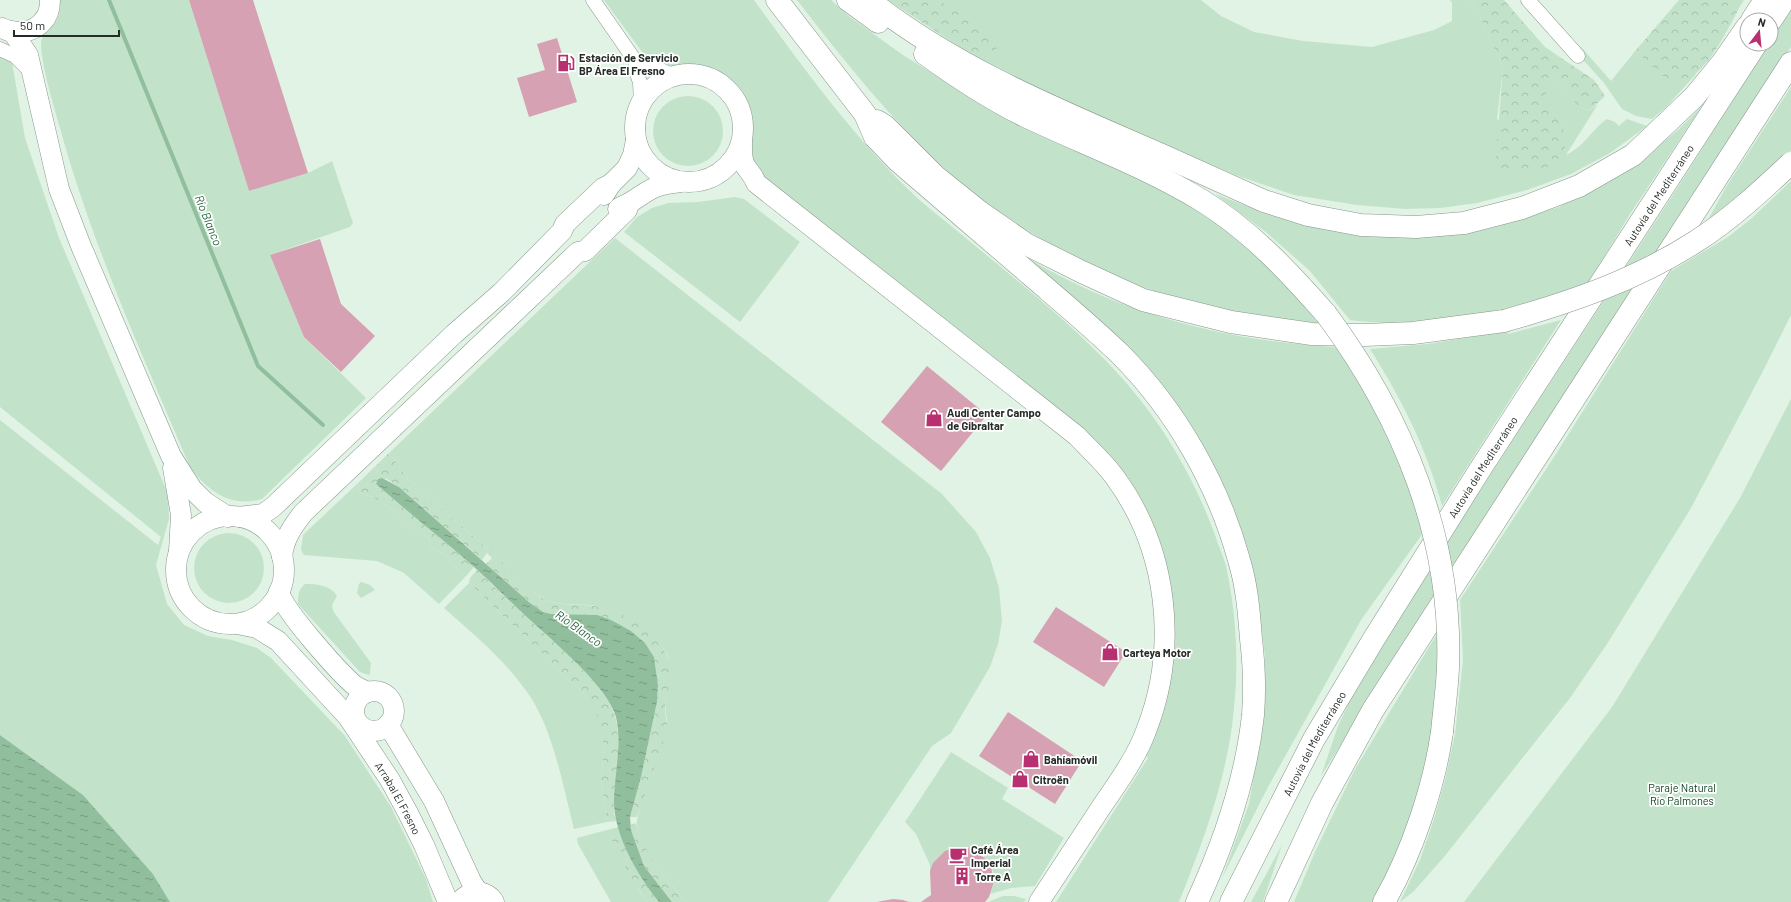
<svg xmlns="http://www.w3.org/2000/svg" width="1791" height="902" viewBox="0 0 1791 902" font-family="Barlow,sans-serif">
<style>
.green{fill:#c3e2ca}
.forest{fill:url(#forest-crowns)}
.water{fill:url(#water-ripples)}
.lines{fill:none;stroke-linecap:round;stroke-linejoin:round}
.stream{stroke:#91be9d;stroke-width:4}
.building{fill:#d5a1b3}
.street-casing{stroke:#86968a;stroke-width:15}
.secondary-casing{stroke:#86968a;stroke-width:21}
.highway-casing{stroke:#86968a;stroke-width:23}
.street{stroke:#fff;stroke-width:14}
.secondary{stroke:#fff;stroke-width:20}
.highway{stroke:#fff;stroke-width:22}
.highway-bridge-casing{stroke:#86968a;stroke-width:23;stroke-linecap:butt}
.highway-bridge{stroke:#fff;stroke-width:22}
.labels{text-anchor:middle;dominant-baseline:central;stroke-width:3.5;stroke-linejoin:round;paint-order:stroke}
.poi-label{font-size:11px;font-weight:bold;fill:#252c27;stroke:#fff;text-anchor:start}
.street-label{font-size:11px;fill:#252c27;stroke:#fff}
.park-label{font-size:11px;fill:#063d1e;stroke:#fff}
.water-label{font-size:12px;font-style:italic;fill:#22653b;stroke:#fff}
</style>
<defs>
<pattern id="forest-crowns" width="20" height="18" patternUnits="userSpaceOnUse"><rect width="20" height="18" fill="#c3e2ca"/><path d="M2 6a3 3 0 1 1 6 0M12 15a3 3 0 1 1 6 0" fill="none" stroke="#a7c2ae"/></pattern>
<pattern id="water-ripples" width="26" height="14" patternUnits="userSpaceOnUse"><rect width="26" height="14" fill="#91be9d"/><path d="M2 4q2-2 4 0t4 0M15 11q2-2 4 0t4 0" fill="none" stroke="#769b80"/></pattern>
</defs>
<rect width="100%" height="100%" fill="#e1f3e5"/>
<g class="green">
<path d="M60,0h129l60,191 59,-18 24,-12 21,62 -3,4 -80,28 34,82 62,61 -104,101c-32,9 -54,-8 -72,-32 -47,-111 -98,-222 -130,-339 -6,-21 -19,-64 -19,-85 1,-10 9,-13 14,-20 5,-7 5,-15 5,-23z"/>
<path d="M604,0h150c48,66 97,134 156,191 14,14 31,26 46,39 48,40 97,78 141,122 53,51 93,114 118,183 3,10 8,20 11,31 10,45 13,95 8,142 -6,68 -30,131 -55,194h-123l92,-144 -6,-5 27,-98 -41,-164 -360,-308 -19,-25 -1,-14 4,-20 -4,-15 -9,-18 -28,-22 -14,-3 -27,2 -25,-12z"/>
<path d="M797,0h34l19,17 53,38 56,35 197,95 41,26 33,22 43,37 47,55c-36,-6 -73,-9 -108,-17 -86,-19 -198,-75 -263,-135 -57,-52 -105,-112 -152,-173z"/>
<path d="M938,0h263l20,16 33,16 49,9 69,6 62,-17 18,-9v-18l-2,-3h20l10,17 23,51 -6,51 68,36v-22l-24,-48 9,-7 6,2 22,26 11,5 9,-7 -32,51c21,-11 24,-24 41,-36l8,3 4,4 8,-7 20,7 -37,27 -39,21 -44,16 -50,13 -37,5 -35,1 -48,-4 -63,-10 -56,-19 -170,-73 -95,-47z"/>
<polygon points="1791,8 1791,47 1427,609 1321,776 1338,726 1354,692 1427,572 1678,187 1768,44 1771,44 1771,40"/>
<polygon points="1575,47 1581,47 1611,81 1636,50 1666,78 1680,80 1697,73 1666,107 1652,119 1636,116 1622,109 1604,83 1576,52"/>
<polygon points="0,56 5,56 12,62 25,138 59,238 168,494 169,519 156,565 167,604 184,625 208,636 232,640 257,648 271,658 345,736 391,807 426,879 433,902 170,902 153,874 83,795 0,735 0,420 158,545 161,537 0,407"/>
<polygon points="1791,87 1791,151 1766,174 1708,220 1726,187"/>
<circle cx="688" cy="131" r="35"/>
<path d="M1702,106l-72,108 -43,71c-76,24 -157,46 -237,35l-40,-49 -43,-38 -52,-39 48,18 87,21 28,4 47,-1 35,-2 28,-5 71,-22 23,-13 60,-35 36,-29z"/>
<polygon points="1791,181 1791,315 1762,373 1691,508 1607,644 1570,698 1444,857 1414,891 1400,902 1420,860 1434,819 1445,780 1455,734 1463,660 1460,600 1556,454 1671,271 1728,237 1752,218"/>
<polygon points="735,197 744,199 800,242 740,322 624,232 637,217 652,208 668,203 698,202"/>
<path d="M615,238l327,256 34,38 14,26 9,30 3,33 -4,23 -8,23 -39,66 -19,13 -104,156h-141c-21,-23 -44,-46 -50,-78 -2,-8 25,-80 30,-94 2,-5 -3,-21 -1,-30 3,-17 10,-36 -3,-52 -4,-4 -59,-40 -63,-41 -18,-5 -38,0 -54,-7 -18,-9 -34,-28 -48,-42h-6l-5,-5 2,-3 -80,-70 -20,-27z"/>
<path d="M1031,260c93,55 199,82 307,87l19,29 46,92 20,65 -62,87 -93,167 -46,91 27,-74 13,-77 3,-70 -5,-40 -10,-49 -37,-103 -160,-183z"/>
<path d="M1561,320l-119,186c-16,-59 -40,-106 -72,-157l58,-5 79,-13 1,3z"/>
<polygon points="1791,399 1791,902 1464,902 1612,707 1740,498"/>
<polygon points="358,483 359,492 376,499 396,512 404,522 416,531 428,537 431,547 444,554 465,577 439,604 404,573 377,561 304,555 301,550 303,535"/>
<circle cx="229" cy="568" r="35"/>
<polygon points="361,582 370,585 375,590 361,598 357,593 359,584"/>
<path d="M469,583l115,111 16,24 4,31 -3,31 6,42 -33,7c-11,-43 -21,-101 -47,-137 -23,-33 -54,-58 -83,-84z"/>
<path d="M305,584c13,0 25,1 32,12l-5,9 1,6 38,52 -1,10 -1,2 -9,-3 -62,-68c0,-9 0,-14 7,-20z"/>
<path d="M1437,634c3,69 -9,156 -37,219 -8,17 -17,33 -25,49h-81l21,-50 39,-81z"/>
<path d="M951,752l57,36 -6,11 62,39 -29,48 -24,2 -21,6c20,-37 -39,-70 -60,-23v-6l-14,-31 -11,-12z"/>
<polygon points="607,830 640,892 648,902 611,902 578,844 577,838"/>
<polygon points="1282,845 1263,902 1251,902"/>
<polygon points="1003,896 1014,896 1026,899 1024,902 988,902"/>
</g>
<g class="forest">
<polygon points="888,0 938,0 972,20 993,36 998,46 991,57 973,56"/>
<polygon points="1470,0 1504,0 1545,47 1594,80 1605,96 1589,111 1578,106 1556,80 1550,78 1542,85 1565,133 1565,155 1557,165 1521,173 1499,172 1496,156 1503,68 1480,17"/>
<path d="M1679,0h65c-14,21 -42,96 -78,78 -9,-5 -22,-20 -30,-28z"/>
<polygon points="389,453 409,480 489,550 482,560 399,487 387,479 378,479 376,484 474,567 465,577 444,554 431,547 428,537 416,531 404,522 396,512 376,499 359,492 358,483"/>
<path d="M492,558h6c13,13 32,34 48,42 17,7 37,3 54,7 25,5 62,29 70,55 4,13 -2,26 -4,39 -2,9 0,17 2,27l-31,89h-7l11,-40 16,-75 1,-17 -4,-28 -9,-14 -14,-12 -52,-16 -28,-1 -8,-2 -13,-9 -44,-39z"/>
<path d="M477,570c19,18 37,36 56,53 25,23 72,61 82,93 7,22 0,73 -1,98l3,7 -10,1 -6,-42 3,-31 -5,-31 -15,-24 -115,-111 1,-5z"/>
<path d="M636,823c11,36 26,52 51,79h-15l-28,-36 -13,-36 -1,-5z"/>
<path d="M619,827c10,29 21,51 40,75h-11c-17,-21 -29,-48 -41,-72z"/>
</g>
<g class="water">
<path d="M382,478l17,9 131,116 13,9 8,2 46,1 14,5 20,11 14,12 9,14 4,28 -1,17 -16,75 -11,40 1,13 13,36 28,36h-13c-21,-26 -46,-68 -45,-103 1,-27 8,-56 2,-82 -9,-31 -61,-74 -86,-97 -19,-17 -37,-36 -57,-54 -32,-28 -65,-54 -97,-82l2,-5z"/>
<polygon points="0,735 83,795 153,874 170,902 0,902"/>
</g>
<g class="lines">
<polyline class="stream" points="109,0 258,366 323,425"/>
</g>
<g class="building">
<polygon points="189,0 253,0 308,173 249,191"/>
<polygon points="557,38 577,102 529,117 517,78 545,70 537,44"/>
<polygon points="320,239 341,304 375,336 341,372 304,337 270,255"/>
<polygon points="927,366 987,415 941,471 881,422"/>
<polygon points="1056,607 1126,652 1104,687 1033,642"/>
<polygon points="1008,712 1082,761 1055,804 979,756"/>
<polygon points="958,847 966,847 973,850 986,859 991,866 994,882 989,897 985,902 921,902 931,895 930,871 933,863 945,851"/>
<polygon points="893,899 903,900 909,902 877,902"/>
</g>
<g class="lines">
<g class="street-casing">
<g id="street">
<polyline points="593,0 636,62 635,69 640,82 641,104"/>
<polyline points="1528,0 1578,56"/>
<polyline points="0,49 15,56 31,72"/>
<polyline points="636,62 643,62 674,76"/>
</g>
</g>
<g class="secondary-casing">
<g id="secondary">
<path d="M2,28c12,7 32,5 41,-7 5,-5 7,-14 7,-21"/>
<polyline points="12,31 28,55 59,189 81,246 171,456 192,489 205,502 228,517"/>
<circle cx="689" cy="128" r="54"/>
<path d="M742,142c0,8 -1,18 4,25 4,6 8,9 10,16l321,253c12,13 26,25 37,40 54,73 65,171 32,255 -9,25 -28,52 -44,75 -21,32 -42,64 -63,96"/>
<polyline points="604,195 611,184 627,168 633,155 636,140"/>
<path d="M618,209c4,-4 9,-4 13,-7 22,-15 24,-17 50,-20"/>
<polyline points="173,468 181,515 179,551"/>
<circle cx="230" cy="570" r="54"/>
<polyline points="239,517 263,514 273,507 454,334 502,292 562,231 565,224 603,188 611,184"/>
<path d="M282,557c2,-18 10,-30 21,-44l275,-261 7,-1 42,-41 2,-7"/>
<path d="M279,591c3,18 60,81 75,94 4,3 9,5 14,7"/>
<path id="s1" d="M237,624l20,4 21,13 70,76 42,63 18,33 16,32 24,57"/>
<circle cx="374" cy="711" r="20"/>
<polyline points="389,723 390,728 434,801 471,881 478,892"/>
<path d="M460,902c8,-12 27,-13 34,0"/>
</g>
</g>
<g class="highway-casing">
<g id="highway">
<path d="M777,0l88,114 10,23 23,24c45,39 90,77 135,116 29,25 59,50 87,77 56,56 98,130 119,206 8,26 10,53 12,79 3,25 4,51 2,76 -7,65 -29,128 -56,187"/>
<polyline points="848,0 878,22"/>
<path d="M869,0c87,69 192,111 293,155 34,15 68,31 102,46l44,14 53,10 55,2 48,-4 58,-15 57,-22 54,-31 61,-58 28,-34 25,-36"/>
<polyline points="1752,20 1765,0"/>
<polyline points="1771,20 1784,0"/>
<path d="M925,54c32,23 65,45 100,62 59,28 120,50 176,84 49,30 87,71 125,114"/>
<polyline points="877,121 885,126 935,176 980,212 1026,244 1082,272 1143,300 1231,322 1312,334 1365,335 1413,333 1504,321"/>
<path id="s2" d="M1231,902l83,-163 61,-102 104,-166 277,-427"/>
<polyline points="1276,902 1322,803 1373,710 1791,63"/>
<path d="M1384,902c28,-49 50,-115 58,-170"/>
</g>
</g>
<use href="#street" class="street"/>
<use href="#secondary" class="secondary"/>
<use href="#highway" class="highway"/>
<g class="highway-bridge-casing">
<g id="highway-bridge">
<path d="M1326,314c76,102 127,224 122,354 -1,21 -4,43 -6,64"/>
<path d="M1504,321c67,-19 132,-41 191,-79 35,-22 66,-51 96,-79"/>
</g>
</g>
<use href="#highway-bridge" class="highway-bridge"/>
</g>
<defs>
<g id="fuel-bare" transform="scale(1.38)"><path d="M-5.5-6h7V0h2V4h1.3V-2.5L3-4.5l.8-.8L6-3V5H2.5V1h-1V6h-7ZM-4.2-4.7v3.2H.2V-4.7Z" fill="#b73070" stroke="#fff" stroke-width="2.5" paint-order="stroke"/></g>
<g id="shop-bare" transform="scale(1.38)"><path d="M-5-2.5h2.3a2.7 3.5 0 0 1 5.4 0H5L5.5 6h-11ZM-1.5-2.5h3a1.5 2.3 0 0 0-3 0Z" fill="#b73070" stroke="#fff" stroke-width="2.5" paint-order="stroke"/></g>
<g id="cafe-bare" transform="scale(1.38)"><path d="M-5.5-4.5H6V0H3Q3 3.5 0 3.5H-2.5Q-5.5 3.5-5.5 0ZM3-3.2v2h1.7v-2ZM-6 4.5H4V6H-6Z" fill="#b73070" stroke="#fff" stroke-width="2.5" paint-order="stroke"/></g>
<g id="building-bare" transform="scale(1.38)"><path d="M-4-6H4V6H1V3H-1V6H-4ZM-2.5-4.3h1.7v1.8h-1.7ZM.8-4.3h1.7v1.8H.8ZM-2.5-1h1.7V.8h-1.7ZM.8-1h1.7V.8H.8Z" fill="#b73070" stroke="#fff" stroke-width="2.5" paint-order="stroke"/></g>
</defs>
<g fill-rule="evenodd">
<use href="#fuel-bare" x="566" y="63"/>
<use href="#shop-bare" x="934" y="418"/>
<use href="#shop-bare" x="1110" y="652"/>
<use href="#shop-bare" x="1031" y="759"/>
<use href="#shop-bare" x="1020" y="779"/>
<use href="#cafe-bare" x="958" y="855"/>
<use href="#building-bare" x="962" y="876"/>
</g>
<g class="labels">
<g class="poi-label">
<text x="579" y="57">Estación de Servicio<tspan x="579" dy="13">BP Área El Fresno</tspan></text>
<text x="947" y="412">Audi Center Campo<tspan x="947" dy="13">de Gibraltar</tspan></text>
<text x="1123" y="652">Carteya Motor</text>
<text x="1044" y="759">Bahíamóvil</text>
<text x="1033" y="779">Citroën</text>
<text x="971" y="849">Café Área<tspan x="971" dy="13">Imperial</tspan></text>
<text x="975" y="876">Torre A</text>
</g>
<g class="street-label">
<text stroke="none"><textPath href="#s2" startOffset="827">Autovía del Mediterráneo</textPath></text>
<text stroke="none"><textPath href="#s2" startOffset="503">Autovía del Mediterráneo</textPath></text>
<text stroke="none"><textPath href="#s2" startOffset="179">Autovía del Mediterráneo</textPath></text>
<text stroke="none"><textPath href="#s1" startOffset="244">Arrabal El Fresno</textPath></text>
</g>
<g class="park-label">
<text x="1682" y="787">Paraje Natural<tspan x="1682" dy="13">Río Palmones</tspan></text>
</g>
<g class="water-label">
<text transform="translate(209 220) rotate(68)">Río Blanco</text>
<text transform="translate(579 628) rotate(35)">Río Blanco</text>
</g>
</g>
<g transform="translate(1759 32) rotate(16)"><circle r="19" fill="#ffffff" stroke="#a8aba9"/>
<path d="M0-3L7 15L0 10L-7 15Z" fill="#b73070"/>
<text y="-6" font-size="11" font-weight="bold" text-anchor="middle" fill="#252c27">N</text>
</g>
<path d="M14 30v6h105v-6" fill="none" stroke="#252c27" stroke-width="2"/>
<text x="20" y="30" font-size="12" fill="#252c27" stroke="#ffffff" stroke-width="3" paint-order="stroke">50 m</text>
</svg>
